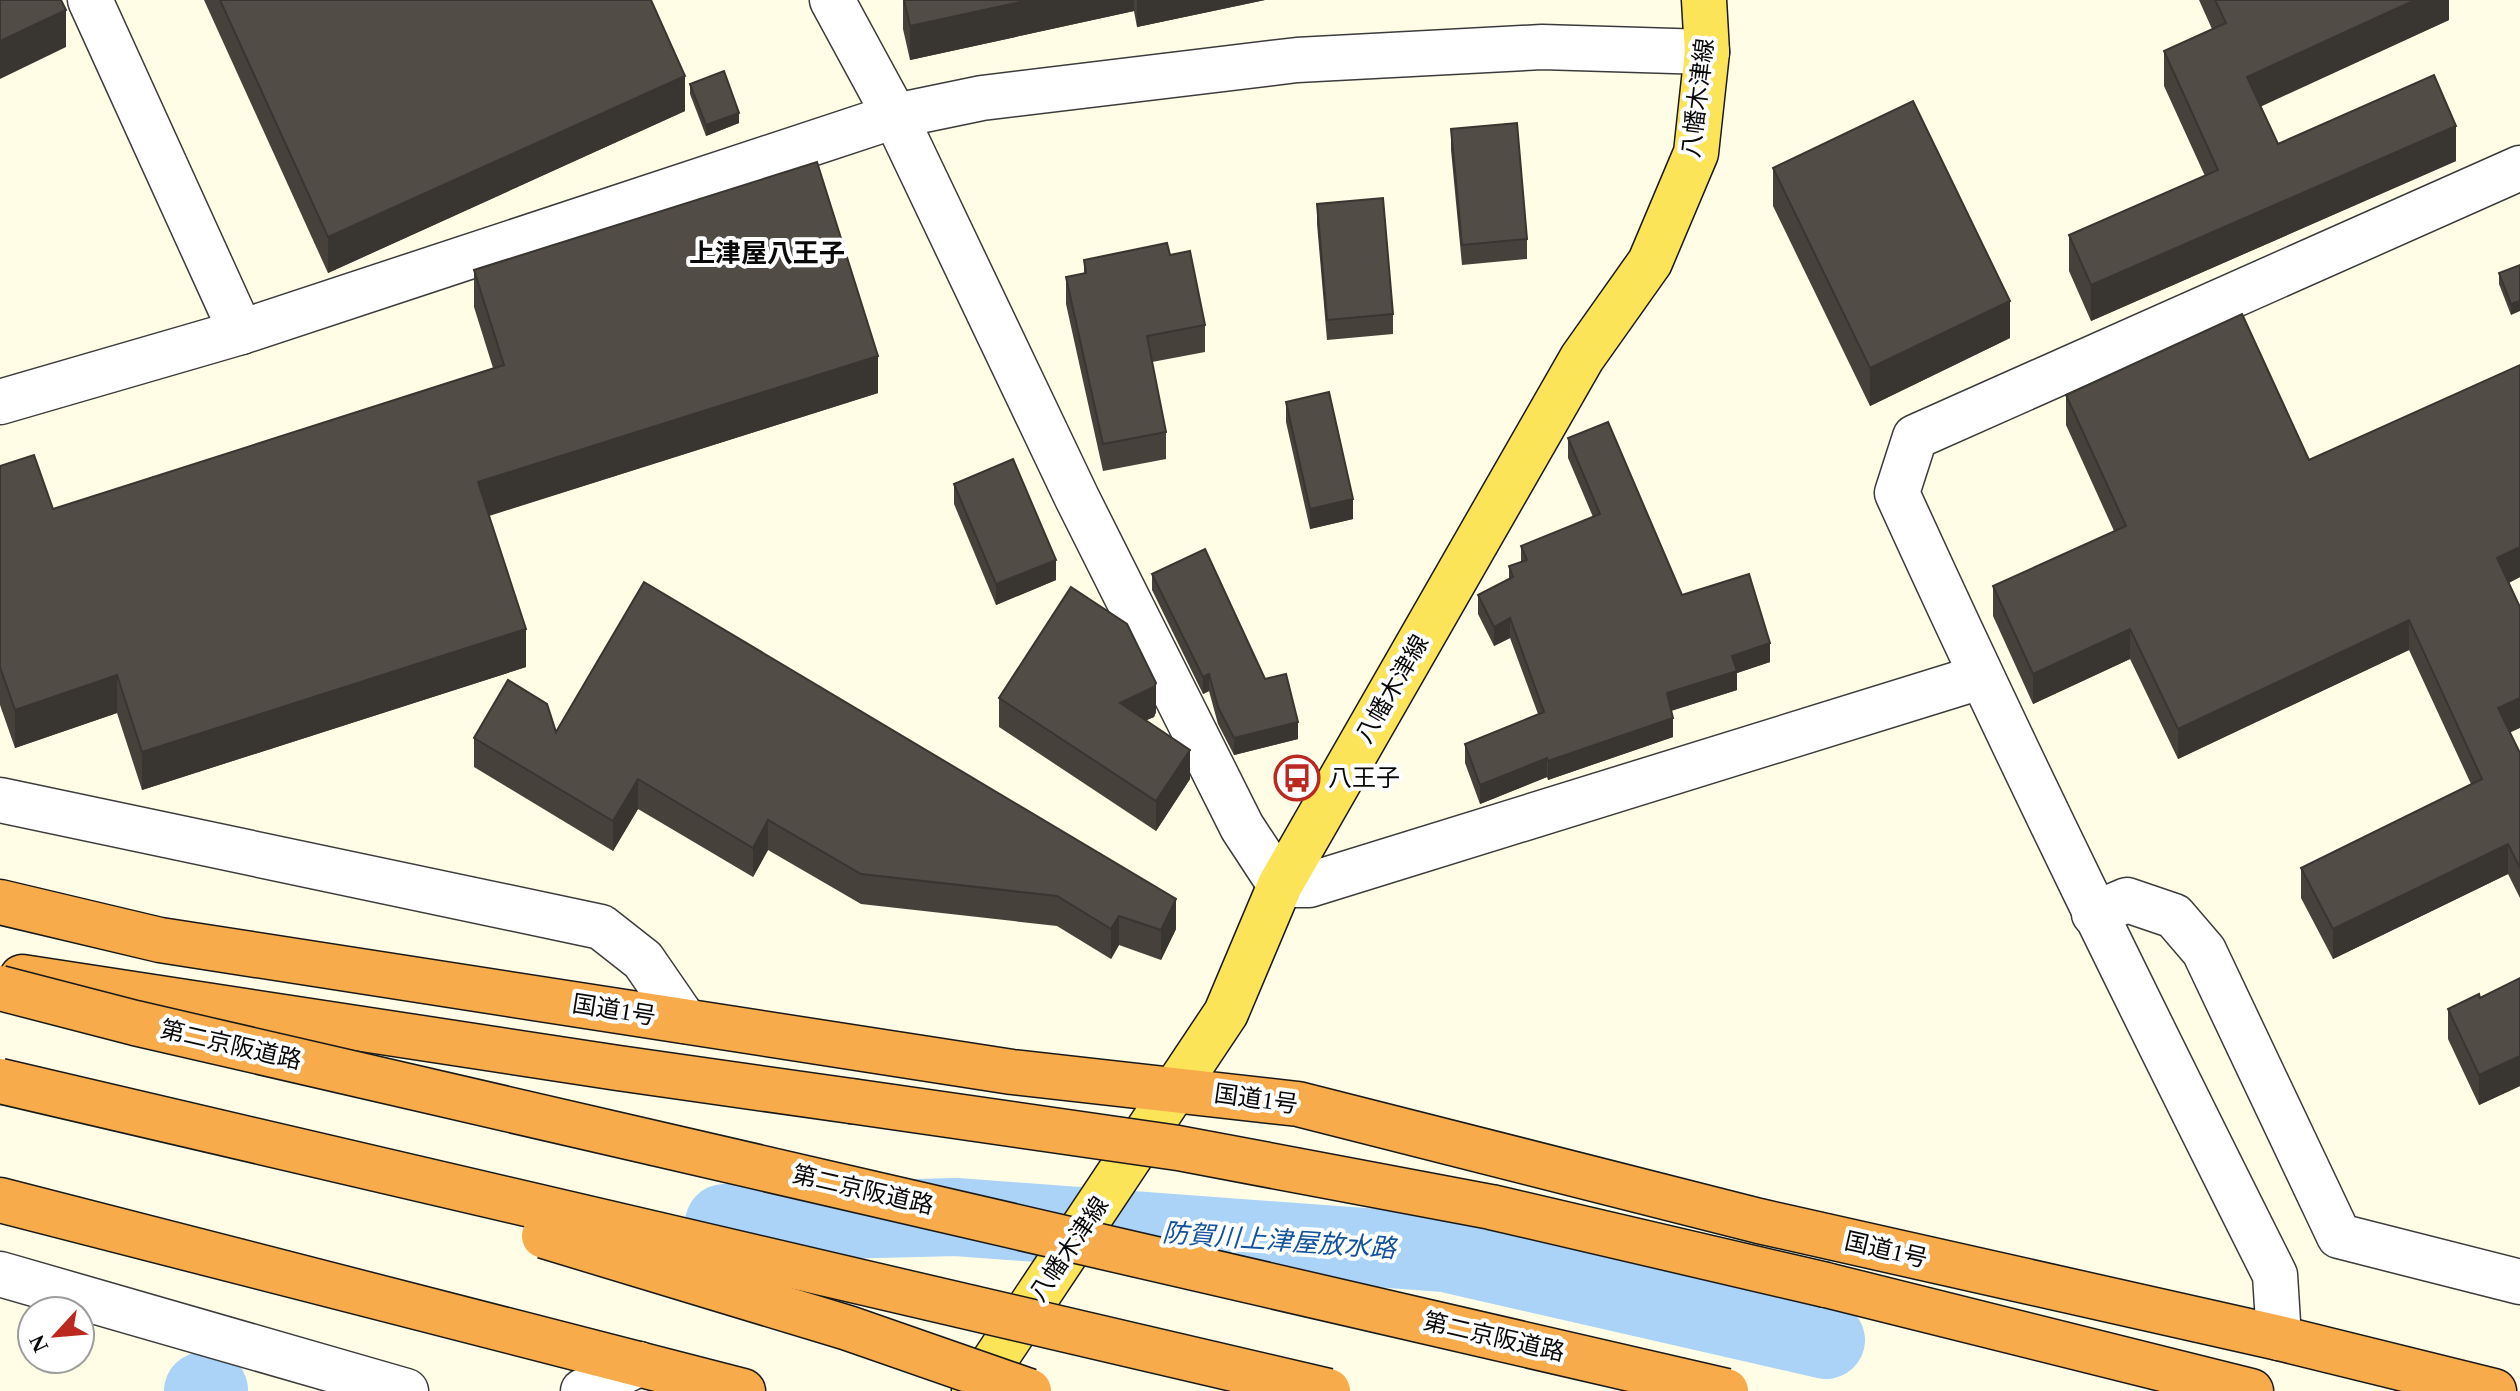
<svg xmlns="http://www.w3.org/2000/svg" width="2520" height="1391" viewBox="0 0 2520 1391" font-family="'Times New Roman','Noto Sans JP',serif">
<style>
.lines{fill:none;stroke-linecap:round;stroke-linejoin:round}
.river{stroke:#aad3f7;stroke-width:78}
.minor-casing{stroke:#3c3c3c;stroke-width:47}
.major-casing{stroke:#1a1a1a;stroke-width:47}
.highway-casing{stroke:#1a1a1a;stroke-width:47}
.minor{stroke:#fff;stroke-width:44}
.major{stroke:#fce459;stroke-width:44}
.highway{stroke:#f8ab4b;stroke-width:44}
.highway-bridge-casing{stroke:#1a1a1a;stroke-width:47;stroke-linecap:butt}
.highway-bridge{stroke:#f8ab4b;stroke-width:44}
.wall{fill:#47413c}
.shaded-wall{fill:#393531}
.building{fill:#524c46;stroke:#393531;stroke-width:2}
.labels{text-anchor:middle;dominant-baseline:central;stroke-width:8;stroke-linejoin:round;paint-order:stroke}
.street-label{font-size:24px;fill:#090909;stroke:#fff}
.poi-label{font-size:24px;fill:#090909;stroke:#fff;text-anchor:start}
.neighbourhood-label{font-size:26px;font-weight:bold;fill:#090909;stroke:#fff}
.water-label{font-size:26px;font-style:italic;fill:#12529c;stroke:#fff}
</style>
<rect width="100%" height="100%" fill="#fffde6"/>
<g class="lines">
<g class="river">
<polyline points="724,1223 956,1217 1445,1253 1826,1340"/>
<polyline points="203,1391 209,1390"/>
</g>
<g class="minor-casing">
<g id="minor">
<polyline points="90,0 241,332"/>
<polyline points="832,0 895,116 1077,498 1242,827 1280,885 1309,885 1980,677"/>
<polyline points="0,402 241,332 895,116 982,98 1297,60 1542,47 1707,52"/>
<polyline points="0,800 601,927 643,960 685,1021"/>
<polyline points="2094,914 2127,900 2174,916 2204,951 2339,1236 2520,1282"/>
<polyline points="0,1274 406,1391"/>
<path d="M2279,1338l-4,-63c-130,-259 -258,-518 -378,-782l18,-56 605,-269"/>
<polyline points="583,1391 639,1364"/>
</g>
</g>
<g class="major-casing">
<polyline id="major" points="974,1391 1226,1013 1280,885 1582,358 1650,262 1696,153 1707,52 1704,0"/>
</g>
<g class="highway-casing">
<g id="highway">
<polyline points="0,902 160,940 1012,1072 1298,1104 1759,1221 2279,1338 2494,1391"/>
<polyline points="22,977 618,1068 851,1101"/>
<polyline points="0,1200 743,1391"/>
<polyline points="1826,1285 2251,1391"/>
</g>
</g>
<use href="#minor" class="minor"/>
<use href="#major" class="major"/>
<use href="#highway" class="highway"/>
<g class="highway-bridge-casing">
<g id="highway-bridge">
<polyline points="0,988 135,1023 1726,1391"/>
<polyline points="0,1081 1328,1391"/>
<polyline points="851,1101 1178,1148 1491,1207 1826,1285"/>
<polyline points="544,1236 848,1328 1029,1391"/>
</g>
</g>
<use href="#highway-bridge" class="highway-bridge"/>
</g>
<g class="wall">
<polygon points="204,0 651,0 685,111 328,273"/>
<polygon points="903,0 1265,0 1137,27 1134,11 910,60 903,29"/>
<polygon points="2199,0 2449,0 2449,20 2260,106 2278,144 2456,161 2091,321 2069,271 2069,235 2205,176 2164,86 2164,51 2212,29"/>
<polygon points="690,84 739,123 706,136 690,94"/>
<polygon points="1451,129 1527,239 1527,259 1462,265 1451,150"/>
<polygon points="1773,168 2010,338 1870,406 1773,206"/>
<polygon points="1317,204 1393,314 1393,334 1327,340 1317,224"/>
<polygon points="1084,260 1205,325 1205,352 1152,362 1166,432 1166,459 1103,471 1066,304 1066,277 1084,273"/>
<polygon points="2520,265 2511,315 2499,284 2499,273"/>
<polygon points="474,270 878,393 489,516 526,667 142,790 117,713 15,748 0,705 0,466 53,509 493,368 474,307"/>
<polygon points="2520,365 2520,577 2509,583 2510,733 2520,753 2520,898 2508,874 2333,959 2301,898 2301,868 2471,784 2409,650 2178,759 2130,659 2033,704 1993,616 1993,586 2114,531 2066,425 2066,395 2309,460"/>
<polygon points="1286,402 1353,519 1310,529 1286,422"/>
<polygon points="1568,438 1682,595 1770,662 1737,673 1737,690 1671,711 1673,737 1548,780 1547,777 1480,804 1465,763 1465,744 1538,714 1510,638 1494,646 1478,614 1478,595 1509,579 1509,566 1521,562 1521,546 1593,517 1568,458"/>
<polygon points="954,484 1056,580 996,605 954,504"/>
<polygon points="1152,574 1265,679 1298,739 1234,755 1218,724 1209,691 1203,694 1152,590"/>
<polygon points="999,698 1156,712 1154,717 1146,720 1190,779 1156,831 999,727"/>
<polygon points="556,732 1176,929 1161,960 1119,945 1111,959 1057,926 861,904 768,850 753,877 638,809 613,851 474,767 474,738"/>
<polygon points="2520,978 2520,1086 2479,1105 2448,1039 2448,1009 2480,998"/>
</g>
<g class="shaded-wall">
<polygon points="1029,0 1134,0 1134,11 910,60 910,26"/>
<polygon points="1137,0 1265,0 1137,27"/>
<polygon points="2415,0 2449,0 2449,20 2247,113 2247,77"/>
<polygon points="66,10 66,47 0,79 0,41"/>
<polygon points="685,76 685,111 328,273 328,237"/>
<polygon points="739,113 739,123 706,136 706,125"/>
<polygon points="2456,126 2456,161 2091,321 2091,285"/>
<polygon points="2010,301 2010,338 1870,406 1870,368"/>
<polygon points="2520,301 2520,311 2511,315 2511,304"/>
<polygon points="878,356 878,393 478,519 478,482"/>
<polygon points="1353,499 1353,519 1310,529 1310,509"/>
<polygon points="2520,547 2520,577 2497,588 2497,558"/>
<polygon points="1056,560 1056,580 996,605 996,584"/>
<polygon points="1510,618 1510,638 1494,646 1494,627"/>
<polygon points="2409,620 2409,650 2178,759 2178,729"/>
<polygon points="526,629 526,667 142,790 142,752"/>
<polygon points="2130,629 2130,659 2033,704 2033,674"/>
<polygon points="1770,643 1770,662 1737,673 1737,690 1667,712 1667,693 1732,656"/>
<polygon points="1209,674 1209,691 1203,694 1203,677"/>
<polygon points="117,675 117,713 15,748 15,710"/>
<polygon points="1156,683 1156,712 1154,717 1120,732 1120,703"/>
<polygon points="2520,698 2520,728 2498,738 2498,708"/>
<polygon points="1673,718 1673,737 1548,780 1548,761"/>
<polygon points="1298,722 1298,739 1234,755 1234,738"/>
<polygon points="1190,750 1190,779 1156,831 1156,801"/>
<polygon points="1547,758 1547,777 1480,804 1480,785"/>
<polygon points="638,779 638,809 613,851 613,821"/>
<polygon points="768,820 768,850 753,877 753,848"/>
<polygon points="2508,844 2508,874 2333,959 2333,929"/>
<polygon points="1176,899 1176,929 1161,960 1161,930"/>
<polygon points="1119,916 1119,945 1111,959 1111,929"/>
<polygon points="2520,1056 2520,1086 2479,1105 2479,1075"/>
</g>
<g class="building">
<polygon points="0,0 61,0 66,10 0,41"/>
<polygon points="220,0 651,0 685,76 328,237"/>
<polygon points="904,0 1029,0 910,26"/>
<polygon points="2215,0 2415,0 2247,77 2278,144 2434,75 2456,126 2091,285 2069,235 2218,170 2164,51 2226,23"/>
<polygon points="724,71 739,113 706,125 690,84"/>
<polygon points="1913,101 2010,301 1870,368 1773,168"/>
<polygon points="1517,123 1527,239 1462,245 1451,129"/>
<polygon points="817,162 878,356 478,482 526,629 142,752 117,675 15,710 0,667 0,466 34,455 53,509 504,365 474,270"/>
<polygon points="1383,198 1393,314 1327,320 1317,204"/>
<polygon points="1167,243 1170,255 1190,251 1205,325 1147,336 1166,432 1103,444 1066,277 1086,273 1084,260"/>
<polygon points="2520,265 2520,301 2511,304 2499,273"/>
<polygon points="2242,314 2309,460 2520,365 2520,547 2497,558 2520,607 2520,698 2498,708 2520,753 2520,868 2508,844 2333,929 2301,868 2482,779 2409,620 2178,729 2130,629 2033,674 1993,586 2126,526 2066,395"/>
<polygon points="1329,392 1353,499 1310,509 1286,402"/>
<polygon points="1608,422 1682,595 1749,574 1770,643 1732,656 1737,671 1667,693 1673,718 1548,761 1547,758 1480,785 1465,744 1544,712 1510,618 1494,627 1478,595 1513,577 1509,566 1527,560 1521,546 1600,514 1568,438"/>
<polygon points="1013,459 1056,560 996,584 954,484"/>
<polygon points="1205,549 1265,679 1286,674 1298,722 1234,738 1218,707 1209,674 1203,677 1152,574"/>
<polygon points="644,582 1176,899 1161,930 1119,916 1111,929 1057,896 861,874 768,820 753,848 638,779 613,821 474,738 508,680 547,704 556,732"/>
<polygon points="1071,587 1127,624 1156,683 1154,687 1120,703 1190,750 1156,801 999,698"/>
<polygon points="2520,978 2520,1056 2479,1075 2448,1009 2479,994 2480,998"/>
</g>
<defs>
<g id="bus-ring" transform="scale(2.3)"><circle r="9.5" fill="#fff" stroke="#bb2820" stroke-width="1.5"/><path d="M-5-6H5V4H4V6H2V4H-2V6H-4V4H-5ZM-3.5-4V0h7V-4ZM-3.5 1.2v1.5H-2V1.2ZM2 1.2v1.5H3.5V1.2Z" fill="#bb2820"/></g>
</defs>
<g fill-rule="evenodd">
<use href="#bus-ring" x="1297" y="778"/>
</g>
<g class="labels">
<g class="street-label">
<text transform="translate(1698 98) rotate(-83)">八幡木津線</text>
<text transform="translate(1392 689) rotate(-60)">八幡木津線</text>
<text transform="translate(614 1010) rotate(9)">国道1号</text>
<text transform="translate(231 1045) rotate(13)">第二京阪道路</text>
<text transform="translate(1256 1099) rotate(8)">国道1号</text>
<text transform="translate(863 1190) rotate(13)">第二京阪道路</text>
<text transform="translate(1069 1249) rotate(-56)">八幡木津線</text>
<text transform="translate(1886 1250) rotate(13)">国道1号</text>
<text transform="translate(1494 1337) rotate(13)">第二京阪道路</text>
</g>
<g class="poi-label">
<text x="1328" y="778">八王子</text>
</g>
<g class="neighbourhood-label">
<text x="767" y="253">上津屋八王子</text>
</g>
<g class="water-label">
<text transform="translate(1279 1241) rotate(4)">防賀川上津屋放水路</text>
</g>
</g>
<g transform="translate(56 1335) rotate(244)"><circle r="38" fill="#ffffff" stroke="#9d9d9d" stroke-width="2"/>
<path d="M0-6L14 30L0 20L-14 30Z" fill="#bb2820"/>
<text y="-12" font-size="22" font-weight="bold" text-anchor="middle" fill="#090909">N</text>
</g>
</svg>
